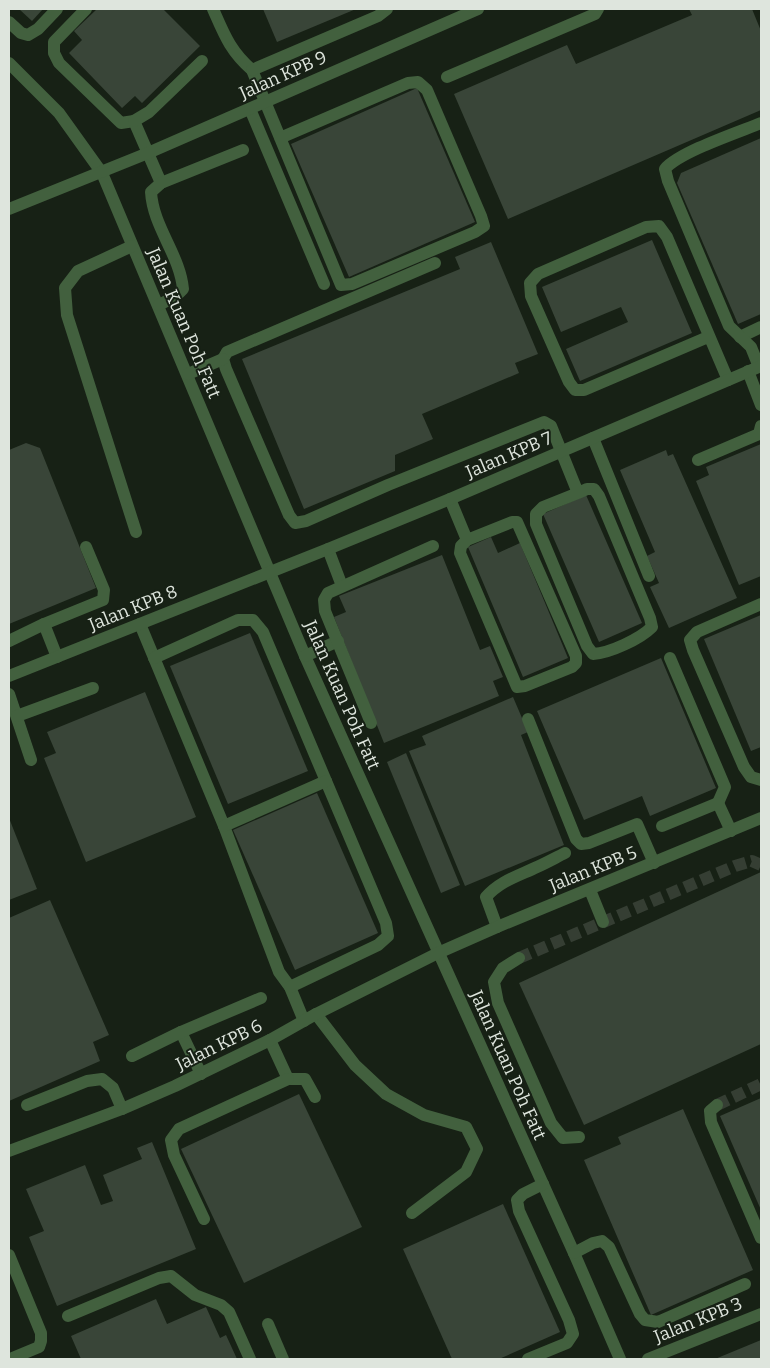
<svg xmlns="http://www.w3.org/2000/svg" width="770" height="1368" viewBox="0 0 770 1368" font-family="Bitter,serif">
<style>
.building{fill:#394538}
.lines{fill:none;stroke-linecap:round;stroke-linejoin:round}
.minor-tunnel{stroke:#353e33;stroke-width:12;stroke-dasharray:12 6;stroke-linecap:butt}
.minor{stroke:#42603e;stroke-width:12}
.labels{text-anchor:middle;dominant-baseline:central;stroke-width:4;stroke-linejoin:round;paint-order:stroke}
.street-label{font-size:18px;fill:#dee5dd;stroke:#172115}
</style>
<rect width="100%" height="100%" fill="#172115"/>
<g class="building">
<polygon points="19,9 43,9 32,21"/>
<polygon points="97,9 163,9 200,46 142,103 135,96 122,108 69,53 82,40 74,31"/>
<polygon points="263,9 356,9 277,42"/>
<polygon points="689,9 752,9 761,31 761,110 508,219 454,94 567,45 576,64 692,15"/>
<polygon points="417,88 475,222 349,277 291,144"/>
<polygon points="761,138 761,314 738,324 677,183 681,173"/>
<polygon points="652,240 692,333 580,381 566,349 628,322 621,307 561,332 542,287"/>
<polygon points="491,242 538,354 515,363 519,373 422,414 433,439 395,455 395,471 304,509 242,359 460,269 455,257"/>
<polygon points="26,443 40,448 96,588 9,624 9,450"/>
<polygon points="761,444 761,576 739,585 696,481 709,475 706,467"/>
<polygon points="666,450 668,456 673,454 737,598 669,628 650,587 659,583 647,556 655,552 620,470"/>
<polygon points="586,495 642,623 599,642 543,514"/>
<polygon points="491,537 498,553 520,543 568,658 523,677 468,547"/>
<polygon points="442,555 480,650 490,646 503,677 493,681 499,696 384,743 334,617 346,612 339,596"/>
<polygon points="761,615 761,747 751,751 704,639"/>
<polygon points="250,633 308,771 228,804 170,666"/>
<polygon points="661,658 716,788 650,816 642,796 584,820 537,711"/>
<polygon points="145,692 196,817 86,862 44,758 56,753 47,732"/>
<polygon points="513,697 528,732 521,735 564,845 465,886 409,751 426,745 422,736"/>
<polygon points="406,753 460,885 441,893 387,762"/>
<polygon points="317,793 378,933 295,970 233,830"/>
<polygon points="9,818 37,889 9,900"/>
<polygon points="761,872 761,1044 584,1125 519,983"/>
<polygon points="50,900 109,1035 93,1042 100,1061 9,1101 9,918"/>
<polygon points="299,1094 362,1227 244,1283 181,1149"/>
<polygon points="761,1098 761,1210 720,1116"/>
<polygon points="683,1109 753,1270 651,1315 584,1160 621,1144 618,1137"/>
<polygon points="152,1142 196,1249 57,1306 29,1237 44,1231 26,1189 85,1165 101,1205 113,1201 103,1175 142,1159 137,1148"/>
<polygon points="503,1204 560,1332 499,1359 452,1359 403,1249"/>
<polygon points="156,1299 167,1324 206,1307 220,1338 226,1335 237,1359 81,1359 71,1336"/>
<polygon points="761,1340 761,1359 715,1359"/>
</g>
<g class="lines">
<g class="minor-tunnel">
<polyline points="519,958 735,866 752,861 761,865"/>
<polyline points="717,1105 761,1084"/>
</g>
<g class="minor">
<polyline points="86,9 54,42 54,53 59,63 121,123 134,121 161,183"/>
<path d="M213,9c11,25 17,42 39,61l89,215 11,-1 123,-52 9,-6 -3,-10 -54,-126 -9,-8 -10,1 -128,55"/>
<polyline points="9,22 21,33 28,35 38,29 57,9"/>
<polyline points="9,63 59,113 102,173 305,656 574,1253 620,1359"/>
<polyline points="252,70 378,16 387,9"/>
<polyline points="447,77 595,14 598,9"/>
<polyline points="250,109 324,284"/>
<polyline points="134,121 149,112 202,61"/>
<polyline points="9,209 148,153 478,9"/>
<polyline points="132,246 78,271 65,288 67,315 136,532"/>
<path d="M435,263l-208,89 -4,7 3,10 63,146 6,8 11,-2 82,-36 156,-63 7,4 27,67 9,-4h7l5,7 51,122 2,9c-12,12 -42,26 -59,27l-6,-8 -51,-122v-10l7,-7 35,-14"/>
<path d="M159,305l17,-9 7,-7c-3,-34 -30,-62 -32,-97l10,-9 82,-33"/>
<polyline points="708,337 584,390 575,390 569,382 531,296 530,283 538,274 646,227 659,226 667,237 728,380"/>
<polyline points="740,337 761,327"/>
<path d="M759,367l-8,-20 -22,-21 -61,-145 -3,-12c14,-17 74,-37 96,-46"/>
<polyline points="748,371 761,405"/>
<polyline points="188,374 223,359"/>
<polyline points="593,438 649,576"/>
<polyline points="698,460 759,434 761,426"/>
<polyline points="450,499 467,540 512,522 517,522 576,656 576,663 572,667 525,686 517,687 460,553 461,546 467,540"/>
<polyline points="328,549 342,586"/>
<polyline points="761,604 697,632 690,640 693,650 744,767 751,777 761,780"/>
<polyline points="44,624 103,600 104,590 86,547"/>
<polyline points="140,624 224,826 279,972 290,987 304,1021"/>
<polyline points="9,641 44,624 57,657"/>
<polyline points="305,656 338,641"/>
<polyline points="154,658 238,620 253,620 263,632 386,923 388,936 378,945 290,987"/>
<polyline points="670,658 725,787 718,803"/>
<polyline points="9,676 328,549 450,499 761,366"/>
<polyline points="9,694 31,760"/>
<polyline points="17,716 93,688"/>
<polyline points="528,719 576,839 581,844 589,843 637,824 654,863"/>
<polyline points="371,723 325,611 324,600 328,593 433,546"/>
<polyline points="224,826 326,781"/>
<polyline points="662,826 718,803 731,831"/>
<polyline points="590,890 603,922"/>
<path d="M497,927l-11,-30c14,-16 32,-21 51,-30 9,-4 18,-9 28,-14"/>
<polyline points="519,958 503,968 494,982 498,1003 551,1123 563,1138 579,1137"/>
<polyline points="316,1014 355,1065 386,1094 424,1115 466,1127 477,1149 466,1172 412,1213"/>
<polyline points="181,1032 201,1074"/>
<polyline points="270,1040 288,1079 305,1079 315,1097"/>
<polyline points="132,1056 181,1032 261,998"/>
<polyline points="27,1105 87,1081 102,1079 113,1088 122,1109"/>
<polyline points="717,1105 710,1111 711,1122 761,1238"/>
<polyline points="9,1151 122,1109 175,1086 270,1040 316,1014 438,953 497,927 761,818"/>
<polyline points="204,1219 174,1155 171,1140 179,1129 288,1079"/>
<polyline points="574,1253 593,1243 602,1241 609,1247 640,1314 645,1320 658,1322 745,1284"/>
<polyline points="9,1255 41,1333 41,1341 39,1347 10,1359"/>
<polyline points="68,1316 159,1278 171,1276 195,1295 221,1305 229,1312 250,1359"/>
<polyline points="268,1324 283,1359"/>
<polyline points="528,1359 567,1343 573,1334 569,1320 519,1211 517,1200 523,1194 543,1184"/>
<polyline points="648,1359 761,1314"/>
</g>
</g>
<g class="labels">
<g class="street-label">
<text transform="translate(283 75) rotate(-24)">Jalan KPB 9</text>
<text transform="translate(184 323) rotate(67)">Jalan Kuan Poh Fatt</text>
<text transform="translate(509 455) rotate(-23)">Jalan KPB 7</text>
<text transform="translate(133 608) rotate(-22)">Jalan KPB 8</text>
<text transform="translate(342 695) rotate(66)">Jalan Kuan Poh Fatt</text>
<text transform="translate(593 869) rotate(-22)">Jalan KPB 5</text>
<text transform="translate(219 1045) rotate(-26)">Jalan KPB 6</text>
<text transform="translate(508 1065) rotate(66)">Jalan Kuan Poh Fatt</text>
<text transform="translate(698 1320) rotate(-22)">Jalan KPB 3</text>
</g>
</g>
<rect width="770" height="1368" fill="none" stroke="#dee5dd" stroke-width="20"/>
</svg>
